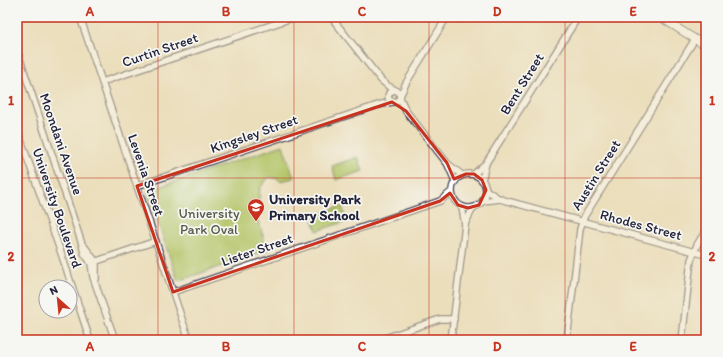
<svg xmlns="http://www.w3.org/2000/svg" width="723" height="357" viewBox="0 0 723 357" font-family="Itim,sans-serif">
<style>
.green{fill:#b4c467;stroke:#6b7351}
.lines{fill:none;stroke-linecap:round;stroke-linejoin:round}
.minor-casing{stroke:#403e4e;stroke-width:8}
.tertiary-casing{stroke:#403e4e;stroke-width:9}
.minor{stroke:#fff;stroke-width:5.5}
.tertiary{stroke:#fff;stroke-width:7}
.rail{stroke:#22223b;stroke-width:2}
.marked{fill:none;stroke:#c8321e;stroke-width:3;stroke-linejoin:round}
.grid{fill:none;stroke:#c8321e;stroke-width:1;stroke-opacity:0.55}
.labels{text-anchor:middle;dominant-baseline:central;stroke-width:3.5;stroke-linejoin:round;paint-order:stroke}
.street-label{font-size:14px;fill:#22223b;stroke:#f6f6f2}
.poi-label{font-size:14px;font-weight:bold;fill:#22223b;stroke:#f6f6f2;text-anchor:start}
.park-label{font-size:14px;fill:#555b4a;stroke:#f6f6f2}
.neatline{fill:none;stroke:#c8321e;stroke-width:1.5}
.grid-label{font-size:13px;text-anchor:middle;font-weight:bold;fill:#c8321e}
</style>
<rect width="100%" height="100%" fill="#f6f6f2"/>
<filter id="ink" filterUnits="userSpaceOnUse"><feTurbulence type="fractalNoise" baseFrequency=".025" numOctaves="2"/><feDisplacementMap in="SourceGraphic" scale="8" xChannelSelector="R" yChannelSelector="G"/><feConvolveMatrix kernelMatrix="1 2 1 2 8 2 1 2 1" color-interpolation-filters="sRGB"/></filter>
<filter id="wash" filterUnits="userSpaceOnUse"><feTurbulence type="fractalNoise" baseFrequency=".012" numOctaves="4" result="noise"/><feDisplacementMap in="SourceGraphic" scale="16" xChannelSelector="R" yChannelSelector="G"/><feGaussianBlur stdDeviation="0.9" result="paint"/><feColorMatrix in="noise" values="0 0 0 0 0 0 0 0 0 0 0 0 0 0 0 0 0 1.4 0 .05"/><feComposite in="paint" operator="in"/></filter>
<g filter="url(#wash)">
<rect width="100%" height="100%" fill="#ebdebb"/>
<g class="green">
<polygon points="283,145 294,178 280,181 278,179 269,177 260,188 257,218 268,250 178,281 147,191"/>
<polygon points="358,157 363,171 336,180 332,166"/>
<polygon points="342,206 347,221 317,231 312,216"/>
</g>
</g>
<g filter="url(#ink)">
<g class="lines">
<g class="minor-casing">
<g id="minor">
<polyline points="80,17 189,340"/>
<polyline points="331,17 381,80 388,86 399,92 400,96 399,100 394,102 390,101 388,97 389,93 394,90"/>
<polyline points="17,50 82,244 84,253 91,263 93,277 115,340"/>
<polyline points="102,82 295,17"/>
<polyline points="400,96 406,83 447,17"/>
<polyline points="400,98 406,111 447,163 462,175"/>
<polyline points="17,129 61,253 90,340"/>
<polyline points="448,165 455,181"/>
<circle cx="469" cy="191" r="17"/>
<polyline points="474,174 486,163"/>
<polyline points="482,180 486,163 578,17"/>
<polyline points="137,186 378,105 392,102"/>
<polyline points="486,190 500,199 706,255"/>
<polyline points="483,201 500,199"/>
<polyline points="465,224 473,208"/>
<polyline points="84,246 96,262 96,279"/>
<polyline points="91,263 156,241"/>
<polyline points="173,292 440,201 451,192"/>
<polyline points="379,340 440,319 454,319"/>
<polyline points="451,340 465,225 462,207"/>
<polyline points="567,340 580,229 584,217 695,39"/>
<polyline points="682,340 691,260 697,245 706,230"/>
</g>
</g>
<g class="tertiary-casing">
<polyline id="tertiary" points="660,17 706,46"/>
</g>
<use href="#minor" class="minor"/>
<use href="#tertiary" class="tertiary"/>
<polyline class="rail" points="697,17 706,23"/>
</g>
</g>
<path d="M0 0H723V357H0ZM392,102l14,9 41,52 7,16 12,-5h8l8,6 4,10 -7,15 -11,3 -10,-3 -8,-12 -10,8 -267,91 -36,-106z" fill="#ebdebb" fill-opacity=".55" fill-rule="evenodd"/>
<path class="marked" d="M392,102l14,9 41,52 7,16 12,-5h8l8,6 4,10 -7,15 -11,3 -10,-3 -8,-12 -10,8 -267,91 -36,-106z"/>
<path class="grid" d="M158,17v323M294,17v323M429,17v323M565,17v323M17,178h689"/>
<defs>
<g id="school-pin" transform="scale(0.9)"><path d="M0 17L-7.5 6A9.5 9.5 0 1 1 7.5 6Z" fill="#c8321e" stroke="#f6f6f2"/><path d="M0-5L7-2L0 1L-7-2ZM-4 1L0 2.5L4 1V4Q0 6-4 4Z" fill="#fff"/></g>
</defs>
<g fill-rule="evenodd">
<use href="#school-pin" x="256" y="207"/>
</g>
<g class="labels">
<g class="street-label">
<text transform="translate(160 50) rotate(-19)">Curtin Street</text>
<text transform="translate(522 84) rotate(-58)">Bent Street</text>
<text transform="translate(254 134) rotate(-19)">Kingsley Street</text>
<text transform="translate(61 144) rotate(71)">Moondani Avenue</text>
<text transform="translate(146 175) rotate(71)">Levenia Street</text>
<text transform="translate(596 175) rotate(-58)">Austin Street</text>
<text transform="translate(57 208) rotate(71)">University Boulevard</text>
<text transform="translate(641 225) rotate(15)">Rhodes Street</text>
<text transform="translate(257 250) rotate(-19)">Lister Street</text>
</g>
<g class="poi-label">
<text x="269" y="199">University Park<tspan x="269" dy="16">Primary School</tspan></text>
</g>
<g class="park-label">
<text x="209" y="213">University<tspan x="209" dy="16">Park Oval</tspan></text>
</g>
</g>
<rect width="723" height="357" fill="none" stroke="#f6f6f2" stroke-width="44"/>
<g transform="translate(58 299) rotate(333)"><circle r="19" fill="#f6f6f2" stroke="#a1a1a9"/>
<path d="M0-3L7 15L0 10L-7 15Z" fill="#c8321e"/>
<text y="-6" font-size="11" font-weight="bold" text-anchor="middle" fill="#22223b">N</text>
</g>
<rect x="22" y="22" width="679" height="313" class="neatline"/>
<g class="grid-label">
<text x="90" y="16">A</text>
<text x="226" y="16">B</text>
<text x="362" y="16">C</text>
<text x="497" y="16">D</text>
<text x="633" y="16">E</text>
<text x="11" y="105">1</text>
<text x="712" y="105">1</text>
<text x="11" y="261">2</text>
<text x="712" y="261">2</text>
<text x="90" y="351">A</text>
<text x="226" y="351">B</text>
<text x="362" y="351">C</text>
<text x="497" y="351">D</text>
<text x="633" y="351">E</text>
</g>
</svg>
